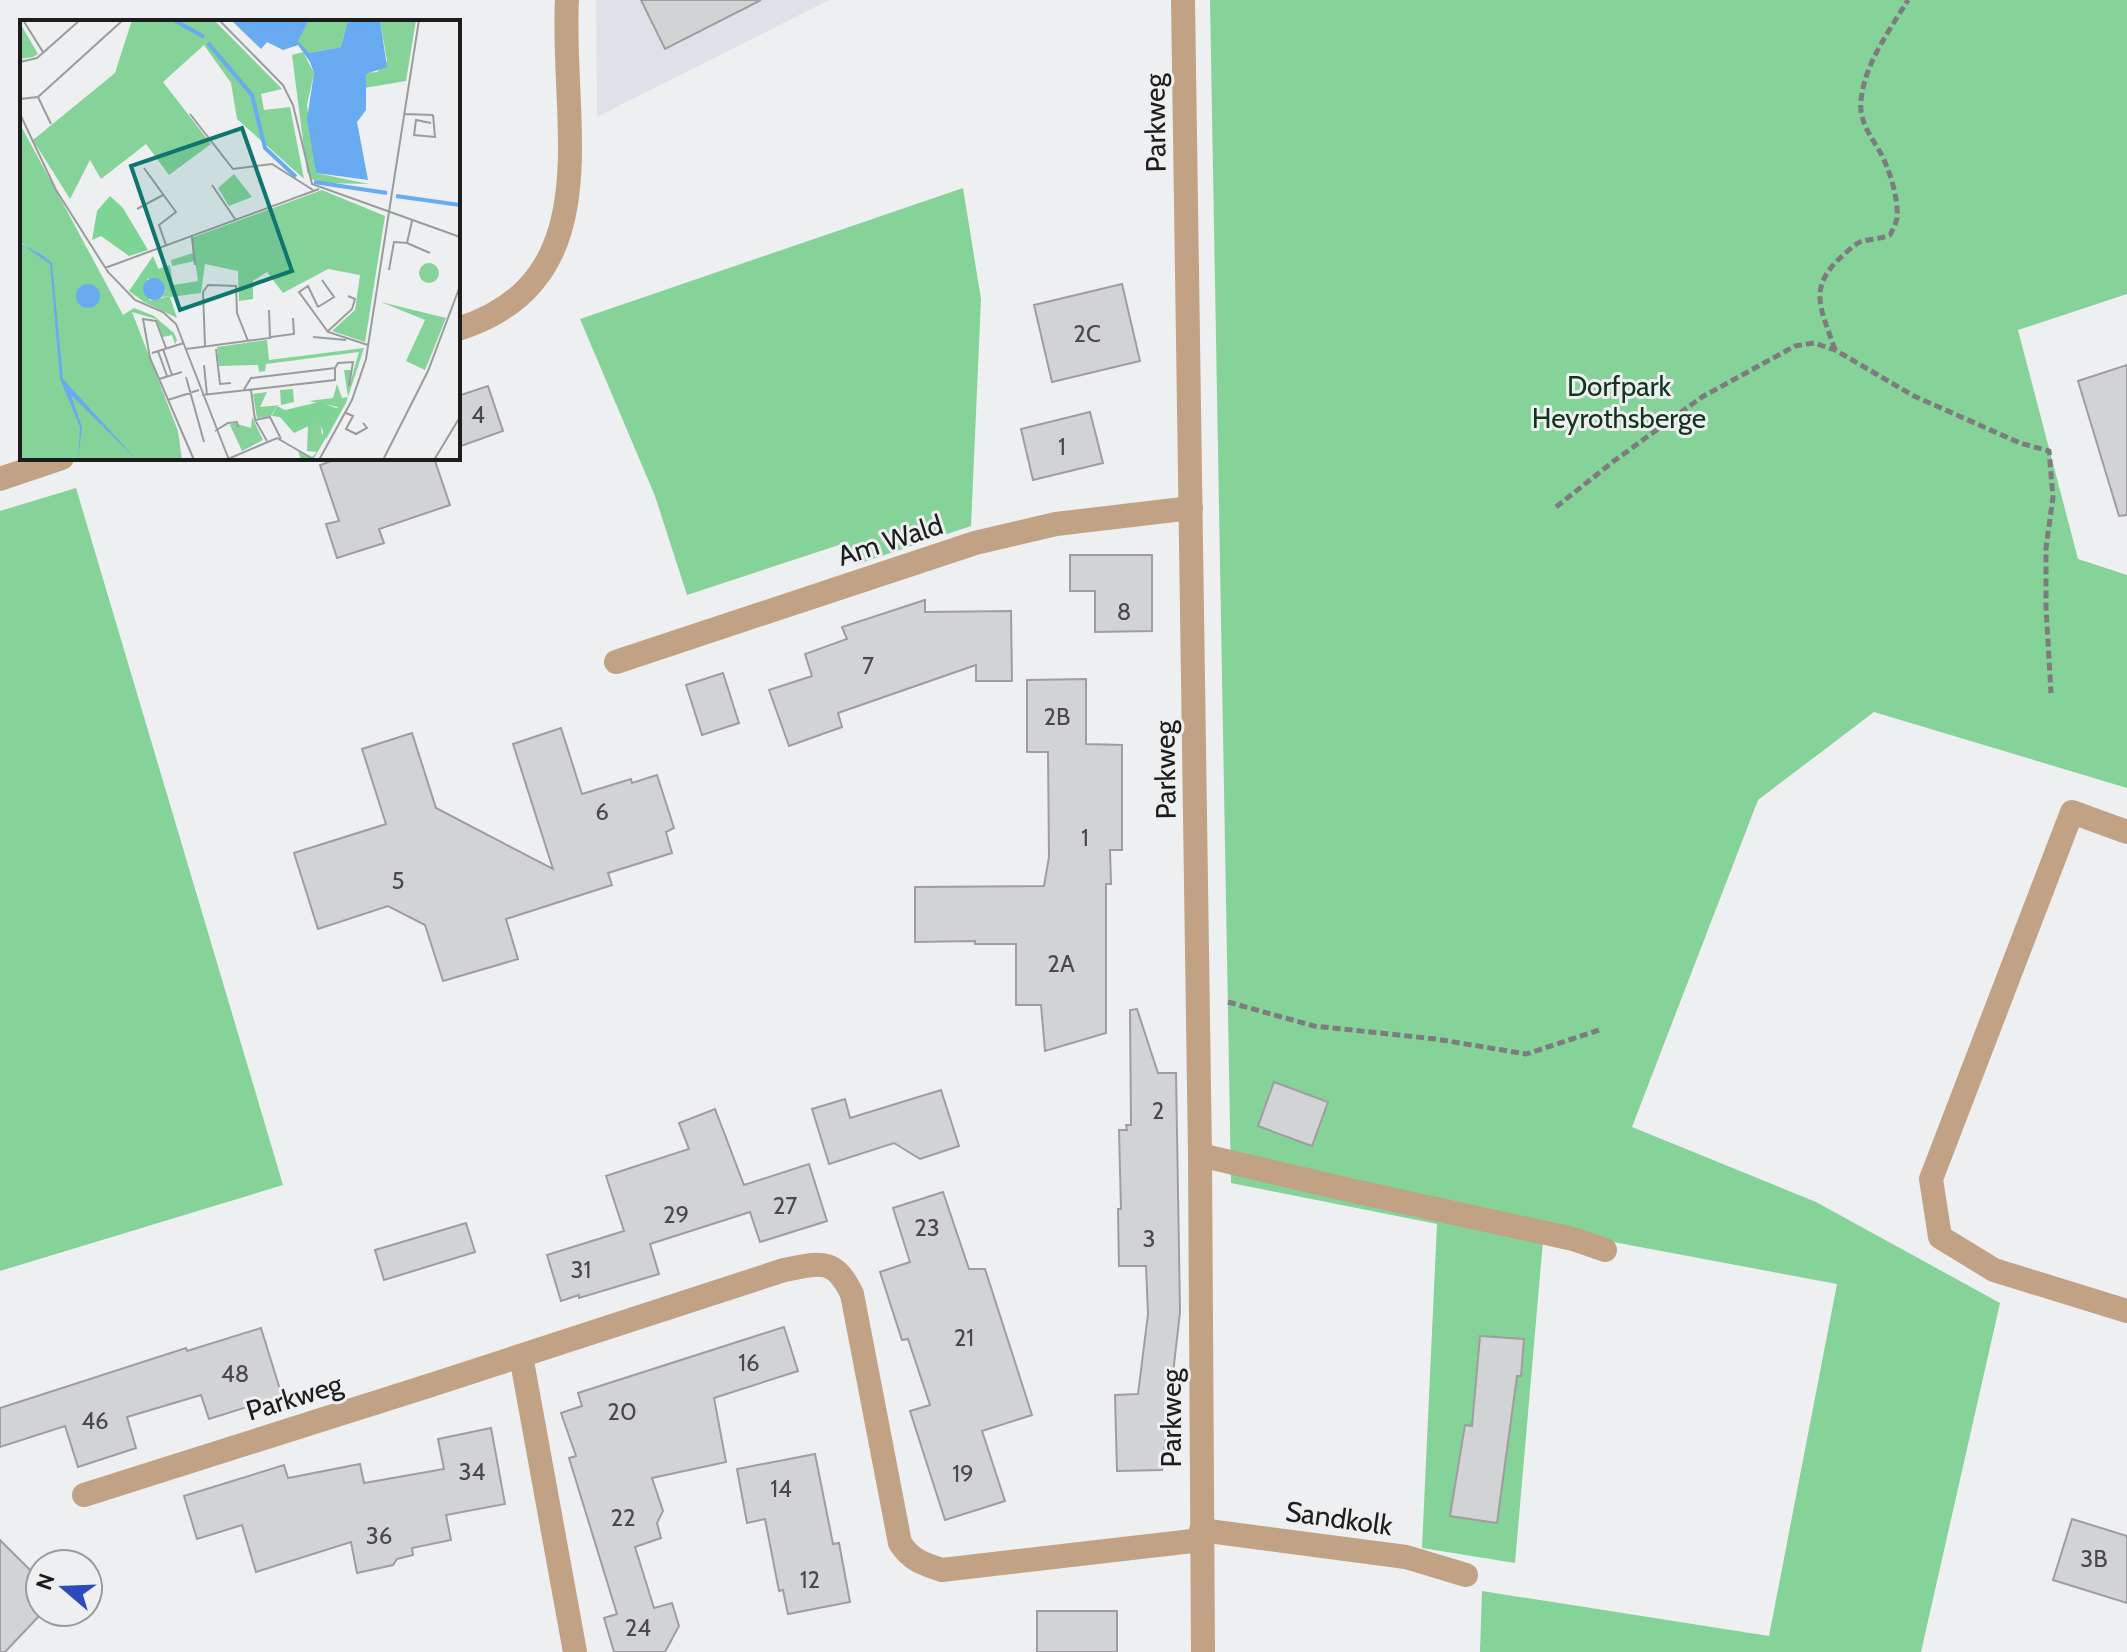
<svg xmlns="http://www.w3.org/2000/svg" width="2127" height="1652" viewBox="0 0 2127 1652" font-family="Cabin,sans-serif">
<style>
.built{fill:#dfe1ea}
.green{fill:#85d398}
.building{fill:#d2d3d4;stroke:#9e9ea0;stroke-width:2}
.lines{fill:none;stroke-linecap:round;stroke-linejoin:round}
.path{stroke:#7d7d7f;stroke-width:5;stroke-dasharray:8 4;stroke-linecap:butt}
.minor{stroke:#c1a284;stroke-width:24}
.labels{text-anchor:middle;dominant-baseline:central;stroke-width:6;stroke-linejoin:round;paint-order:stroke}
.number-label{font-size:24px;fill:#4a4a4c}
.street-label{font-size:28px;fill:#1d1d1e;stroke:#eeeff1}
.park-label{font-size:28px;fill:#11351c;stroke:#eeeff1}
.inset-river{fill:none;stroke:#68abf1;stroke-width:4}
.inset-road{fill:none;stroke:#9a9b9d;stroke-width:2}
.view{fill:#0f766e;fill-opacity:0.15;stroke:#0f766e;stroke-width:4}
.inset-edge{fill:none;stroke:#1d1d1e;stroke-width:4}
</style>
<rect width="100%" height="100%" fill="#eeeff1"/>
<polygon class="built" points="596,0 829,0 597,117"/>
<g class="green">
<polygon points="1210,0 2127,0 2127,294 2018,330 2078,559 2127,575 2127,788 1874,712 1758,800 1632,1127 1816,1202 2000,1303 1921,1652 1480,1652 1482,1591 1769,1636 1837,1284 1544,1229 1515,1563 1422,1548 1437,1224 1231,1183"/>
<polygon points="963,188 981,299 971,526 855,565 848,542 687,595 655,496 580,319"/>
<polygon points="76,488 283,1185 0,1271 0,511"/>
</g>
<g class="building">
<polygon points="641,0 761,0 665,49"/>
<polygon points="1122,284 1140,361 1052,382 1034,305"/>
<polygon points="2127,365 2127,515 2119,516 2078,381"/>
<polygon points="488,386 503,431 458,447 458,396"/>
<polygon points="1090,412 1103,463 1033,480 1021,429"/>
<polygon points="340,458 434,458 450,505 379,529 384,543 337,558 326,524 339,521 320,465"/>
<polygon points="1070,555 1152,555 1152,631 1095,632 1095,591 1070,591"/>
<polygon points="925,600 925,612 1011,611 1012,681 976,681 976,665 838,713 842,727 789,746 769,690 812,676 805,654 847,639 842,627"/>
<polygon points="723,673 739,723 702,735 686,685"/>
<polygon points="1086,679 1086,744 1122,745 1122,850 1110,850 1111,884 1106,884 1106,1033 1045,1051 1041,1005 1016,1005 1016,944 975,944 975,941 915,942 915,887 1044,886 1049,857 1048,752 1027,752 1027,680"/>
<polygon points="561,728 582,794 631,779 632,783 657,775 674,828 666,832 672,853 608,873 612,885 506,919 518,959 443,981 425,925 388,906 318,929 294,853 386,824 362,749 412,733 436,808 553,869 513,744"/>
<polygon points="1137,1009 1158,1073 1176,1073 1180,1312 1162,1470 1117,1471 1115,1395 1138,1394 1148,1314 1146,1266 1119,1266 1118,1209 1121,1209 1119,1130 1127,1130 1126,1125 1131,1125 1130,1010"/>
<polygon points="1274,1082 1328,1102 1312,1146 1258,1126"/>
<polygon points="941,1090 959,1146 920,1159 894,1143 829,1164 812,1109 845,1099 850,1118"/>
<polygon points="715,1109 744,1185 809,1164 827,1221 760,1242 750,1212 650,1244 659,1274 579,1298 579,1295 561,1301 547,1255 624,1231 606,1176 689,1149 679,1123"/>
<polygon points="943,1192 969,1269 985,1269 1032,1415 982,1431 1005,1501 945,1520 910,1411 930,1405 908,1339 902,1340 880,1272 910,1262 893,1208"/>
<polygon points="466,1223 475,1252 384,1280 375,1250"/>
<polygon points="784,1327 798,1371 714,1398 726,1462 652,1478 663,1511 657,1523 661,1538 635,1547 654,1608 672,1603 679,1626 665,1652 614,1652 604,1618 617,1614 569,1458 576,1456 561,1413 582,1406 578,1393"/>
<polygon points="261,1328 282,1396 209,1419 201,1395 127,1417 136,1448 78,1467 65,1426 0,1447 0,1408 186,1348 187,1351"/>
<polygon points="1480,1336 1524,1339 1521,1376 1517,1376 1497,1523 1450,1516 1465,1425 1472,1426"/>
<polygon points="491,1428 505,1504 446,1515 451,1540 412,1548 413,1555 397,1559 393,1565 357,1573 351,1542 256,1572 242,1525 197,1539 184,1496 284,1465 288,1478 360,1464 364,1483 444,1469 438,1439"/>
<polygon points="815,1454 833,1544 839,1543 850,1602 788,1614 783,1590 779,1591 765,1519 747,1523 737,1469"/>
<polygon points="2072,1519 2127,1536 2127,1603 2053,1580"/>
<polygon points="0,1540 40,1580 40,1615 5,1652 0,1652"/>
<rect x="1037" y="1611" width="80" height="41"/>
</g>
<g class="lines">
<g class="path">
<path d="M1835,350c-12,-38 -29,-60 5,-92 6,-5 13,-13 20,-16 9,-3 20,-3 30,-7 3,-6 6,-11 7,-17 2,-19 -8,-50 -17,-66 -10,-17 -21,-31 -19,-51 3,-37 29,-71 47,-101"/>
<polyline points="1556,507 1614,461 1702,397 1795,346 1814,343 1835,350 1914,396 2020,443 2049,451 2053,497 2046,548 2046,607 2051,693"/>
<polyline points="1228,1002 1314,1026 1436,1039 1526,1054 1599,1030"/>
</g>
<g class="minor">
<polyline points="1183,0 1200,1155 1203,1652"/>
<path d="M458,329c154,-48 102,-208 109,-329"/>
<polyline points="0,479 62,458"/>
<polyline points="616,662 975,543 1056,524 1191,508"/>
<polyline points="2127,832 2072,812 1931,1179 1940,1237 1994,1270 2127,1311"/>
<polyline points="1200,1155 1349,1190 1573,1239 1605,1250"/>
<polyline points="521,1356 575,1652"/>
<path d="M84,1495l344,-109 356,-116c37,-7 50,-13 68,24l48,249c11,17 23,21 42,27l259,-30"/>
<polyline points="1201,1530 1406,1557 1466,1575"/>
</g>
</g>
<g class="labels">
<g class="number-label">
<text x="1087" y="333">2C</text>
<text x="478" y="414">4</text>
<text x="1062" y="446">1</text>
<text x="1124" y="611">8</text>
<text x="868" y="665">7</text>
<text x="1057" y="716">2B</text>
<text x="602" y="811">6</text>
<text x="1085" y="837">1</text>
<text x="398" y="880">5</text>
<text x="1061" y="963">2A</text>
<text x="1158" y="1110">2</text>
<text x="785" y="1205">27</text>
<text x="676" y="1214">29</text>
<text x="927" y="1227">23</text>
<text x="1149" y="1238">3</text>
<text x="581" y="1269">31</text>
<text x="964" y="1337">21</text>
<text x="749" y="1362">16</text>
<text x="235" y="1373">48</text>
<text x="622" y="1411">20</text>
<text x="95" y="1420">46</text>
<text x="472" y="1471">34</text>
<text x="963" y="1473">19</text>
<text x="781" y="1488">14</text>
<text x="623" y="1517">22</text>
<text x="379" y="1535">36</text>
<text x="2094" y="1558">3B</text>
<text x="810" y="1579">12</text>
<text x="638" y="1627">24</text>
</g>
<g class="street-label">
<text transform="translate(1155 123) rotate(-91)">Parkweg</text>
<text transform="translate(890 540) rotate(-18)">Am Wald</text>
<text transform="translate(1165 770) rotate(-91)">Parkweg</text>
<text transform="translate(294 1397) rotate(-17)">Parkweg</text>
<text transform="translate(1171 1418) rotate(-90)">Parkweg</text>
<text transform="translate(1339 1518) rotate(8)">Sandkolk</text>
</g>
<g class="park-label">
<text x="1619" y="386">Dorfpark<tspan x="1619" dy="32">Heyrothsberge</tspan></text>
</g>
</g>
<g transform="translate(20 20)">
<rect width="440" height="440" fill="#eeeff1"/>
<path d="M112,0h82l68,69 -21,5 3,16 26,-3 14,72 -67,-60 -6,-36 -27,-38 -41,37 48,62 -42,31 -23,-31 -45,35 -11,-19 -20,39 -37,-59 82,-67zM289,0h39l-7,27 -32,6 -12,-12zM360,0h36l-10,61 -42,7 2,-15 11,-1 10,-11zM0,3l18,31 -5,3 -13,2zM283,32l11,21 -7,32 9,68 53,11 -44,-1 -14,-4 -4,-7 -15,-117zM0,104l103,191 11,-7 20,8 20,17 3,7 -2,4 -3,-9 -9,2 -7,-18 -24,-7 46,119 4,29h-162v-217l29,19 -29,-20zM214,154l18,23 -23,9 -11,-18zM302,170l63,26 -20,126 -33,-11 23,-21 5,-35 -32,-6 -45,24 -16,-21 -14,9v18l-14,2 -1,-30 -33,-7 -4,29 -31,4 7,21 -33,-16 26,-6 -12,-27 12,-4 3,20 25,-4 -3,-20 -23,5 -1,-6 22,-7 -2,-15zM399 253a10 10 0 1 1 20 0a10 10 0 1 1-20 0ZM361,282l65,16 -21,52 -19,-9 19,-41zM247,320l2,20 95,-12 -18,55 -33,57h-12l-3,-10 14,7 5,-5 -10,-1 1,-27 12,-4 2,15 16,-28 -29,-6 24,-3 4,-14 5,14 6,-1 -4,-27h8l-3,17 10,-35 -93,12 -1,7 -6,1 -1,-7 -39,1 -2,-19zM273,369l1,13 -17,4 -6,10 -14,2 -4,-24 14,-2 -7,15 21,-2 -1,-15zM232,397l11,23 -21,11 -12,-26 -8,3 12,-5 17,5z" fill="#85d398"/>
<path d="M90,176l13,12 25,42 -19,6 -28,-20 -9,4 5,-29zM133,236l17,40 -8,1 4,-7 -18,-12 -5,12 7,11 -6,1 -15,-11zM299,382l23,8 -16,29 -7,-18 -25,12 -14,-16 -8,-1 5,-10 8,4z" fill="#7ed494"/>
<path d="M211,0h78l-11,21 11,12 32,-6 7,-27h32l7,47 -21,7v36l-9,12 11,58 -52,-7 -9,-54 7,-46 -4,-11 -12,-17 -15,5 -16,-8 -6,7zM0,223l22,12 10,8 11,116 74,81 -66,-65 11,32 -4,33 2,-33 -20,-48 -10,-115zM123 269a11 11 0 1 1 22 0a11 11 0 1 1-22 0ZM56 276a12 12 0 1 1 24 0a12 12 0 1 1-24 0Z" fill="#68abf1"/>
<path class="inset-river" d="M154,0l30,17M188,23l44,52 13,53 31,29M294,162l73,11M376,176l64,9"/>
<path class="inset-road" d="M3,0l20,32M199,0l64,65 10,20 19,79 148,53M0,42l17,-4 43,-38M18,77l13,27M0,79l18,-2 85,-77M0,94l36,76 52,82 27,28 28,12 13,12 53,136M170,94l43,55 39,-5 41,26M385,94l28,1M411,103l-15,-3 -2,15 21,2 -2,-22M124,148l32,44 -17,13 7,20M192,165l23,34M117,189l26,-14M172,216l3,29M387,223l23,10M85,248l214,-79M369,250l5,-28 13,1 5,-22M298,287l-10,-21 -9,6 29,40 40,13M298,287l16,-10 -12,-17M307,312l25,-23 3,-10 -7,-3M251,317l23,-3 -1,-16M293,317l33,3M185,326l-2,-54 5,-7 28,1 1,27 11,28M146,328l-10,-27 -13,-2 7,39 44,102M143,329l9,26M166,329l84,-11 -1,-28M196,329l4,35 11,-1M138,331l9,25M132,333l32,-10M184,345l3,30M315,348l3,-5 15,-1 -4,24M166,357l18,65M139,359l23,-7M231,370l4,30 12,21M223,371l8,-13 84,-10M182,375l133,-15v-12M148,380l31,-10M326,393l7,3 -7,13 10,5 11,-6 -4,-5M235,400l15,-3 11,22M195,411l13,-8 9,-1 1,5M208,439l49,-21 36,21M299,440l33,-60 14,-41 53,-339M363,440l45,-89 32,-85M414,440l26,-43"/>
<path class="view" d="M222,108l50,143 -112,39 -49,-144z"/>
<rect width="440" height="440" class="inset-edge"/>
</g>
<g transform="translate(64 1588) rotate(289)"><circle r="38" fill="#eeeff1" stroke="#9a9b9d" stroke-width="2"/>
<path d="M0-6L14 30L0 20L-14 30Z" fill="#2c4aba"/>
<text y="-12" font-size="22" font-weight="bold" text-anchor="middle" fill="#1d1d1e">N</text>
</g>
</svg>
